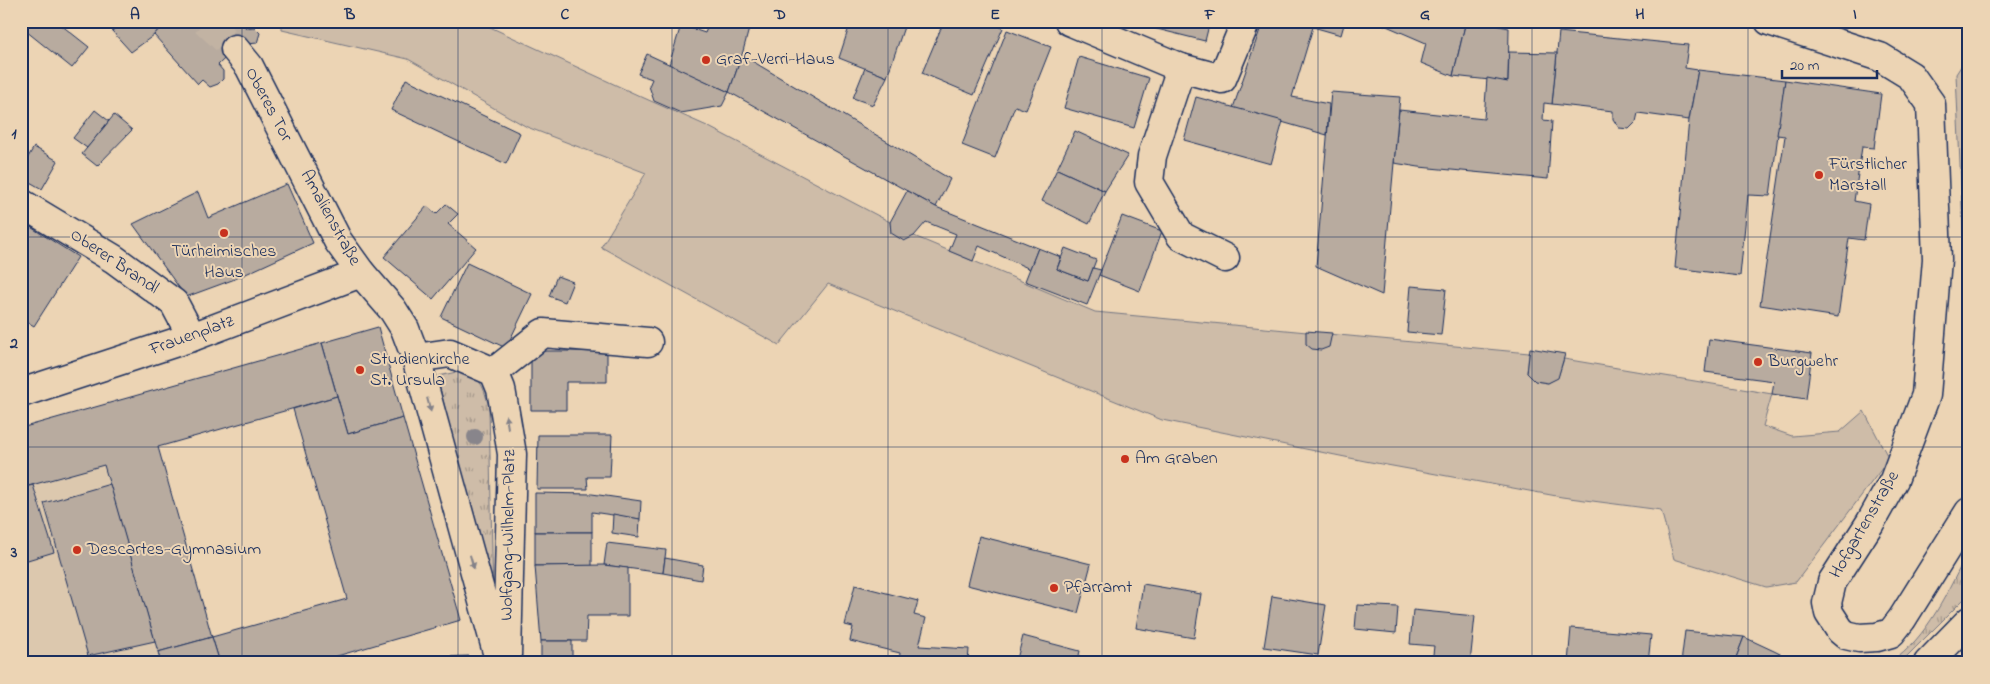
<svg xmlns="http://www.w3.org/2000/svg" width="1990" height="684" viewBox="0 0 1990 684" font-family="'Indie Flower',sans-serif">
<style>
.built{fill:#dcc8ae}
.grass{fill:url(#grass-tufts);stroke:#747683}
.green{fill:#cebca8;stroke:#747683}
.building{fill:#b8ab9f;stroke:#1b2f5e}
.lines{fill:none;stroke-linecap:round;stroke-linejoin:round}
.minor-tunnel{stroke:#c2b3a3;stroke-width:28;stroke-dasharray:28 14;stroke-linecap:butt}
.minor-casing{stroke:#1b2f5e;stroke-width:31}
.major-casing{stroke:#1b2f5e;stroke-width:31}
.minor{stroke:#ecd4b4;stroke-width:28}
.major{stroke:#ecd4b4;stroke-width:28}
.tree{fill:#88858b}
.oneway{fill:#848289}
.grid{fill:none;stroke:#1b2f5e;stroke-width:1;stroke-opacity:0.55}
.poi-dot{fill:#c8321e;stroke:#ecd4b4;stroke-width:2}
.labels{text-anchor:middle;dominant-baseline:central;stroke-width:4;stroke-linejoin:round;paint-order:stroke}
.poi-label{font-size:18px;fill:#1b2f5e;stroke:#ecd4b4;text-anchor:start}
.street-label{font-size:18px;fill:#1b2f5e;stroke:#ecd4b4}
.neatline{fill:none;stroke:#1b2f5e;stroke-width:2}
.grid-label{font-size:16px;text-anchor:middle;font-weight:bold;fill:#1b2f5e}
</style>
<defs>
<pattern id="grass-tufts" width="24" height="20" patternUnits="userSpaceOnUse" patternTransform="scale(1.25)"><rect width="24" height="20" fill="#cebca8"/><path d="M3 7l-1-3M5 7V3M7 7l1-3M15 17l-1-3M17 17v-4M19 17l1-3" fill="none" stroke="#a6998c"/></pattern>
</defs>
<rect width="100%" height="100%" fill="#ecd4b4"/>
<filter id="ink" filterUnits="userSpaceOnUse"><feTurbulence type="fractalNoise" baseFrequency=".02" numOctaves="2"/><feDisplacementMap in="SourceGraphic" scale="10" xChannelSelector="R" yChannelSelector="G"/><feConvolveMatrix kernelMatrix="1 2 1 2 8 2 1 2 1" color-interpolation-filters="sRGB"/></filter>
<g filter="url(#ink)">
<polygon class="built" points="93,416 165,663 21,663 21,437"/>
<g class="grass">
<path d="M456,372c26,6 26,10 33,35l4,192 -53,-211 -1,-12z"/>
<path d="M1969,550v44l-69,69h-10c39,-26 58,-73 79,-113z"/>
</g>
<g class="green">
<polygon points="282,21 477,21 644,98 707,126 890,222 891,233 914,236 1095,312 1529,353 1527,373 1535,381 1548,383 1558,377 1564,359 1772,394 1763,426 1792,436 1840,432 1864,411 1889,459 1796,582 1766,587 1674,559 1661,510 1562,497 1365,461 1162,420 828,284 779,345 601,247 646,173 527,127 408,59 282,30"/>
<polygon points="1969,54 1969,366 1956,74"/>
</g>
<g class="building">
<polygon points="26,21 56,21 89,47 72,68 21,27"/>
<polygon points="124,21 166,21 154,35 131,52 112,31"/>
<polygon points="166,21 240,21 246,28 254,27 260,33 257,43 248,44 244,40 218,65 223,71 223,79 218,84 210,87 202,80 198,84 154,35"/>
<polygon points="683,21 698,21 695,30 681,25"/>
<polygon points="710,21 751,21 742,55 729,92 669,65 681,25 705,33"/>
<polygon points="851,21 906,21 887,77 839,58"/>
<polygon points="944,21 987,21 1003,28 974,95 922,73"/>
<polygon points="1133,21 1148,21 1147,26"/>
<polygon points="1150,21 1210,21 1205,41 1149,27"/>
<polygon points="1263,21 1345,21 1341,35 1313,27 1292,97 1329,104 1327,135 1233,108"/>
<polygon points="1375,21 1466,21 1453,76 1421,63 1426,43"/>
<polygon points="1466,21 1475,21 1509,28 1508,82 1453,76"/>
<polygon points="1007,30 1051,47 1026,110 1015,106 995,158 962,145"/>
<polygon points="1559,32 1688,45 1685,68 1698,70 1689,120 1638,113 1636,122 1629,129 1619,128 1613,119 1613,111 1552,104"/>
<polygon points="1509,52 1557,53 1552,104 1544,103 1543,120 1552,121 1548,179 1419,167 1394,163 1399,110 1484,119 1487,78 1508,82"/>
<polygon points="647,54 729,92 722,106 681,113 654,101 649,86 652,79 638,74"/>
<polygon points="742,55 950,179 936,207 729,92"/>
<polygon points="1079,57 1149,78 1134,128 1064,108"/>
<polygon points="865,68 887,77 873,105 853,98"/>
<polygon points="1698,70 1785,80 1770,196 1748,195 1740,276 1675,268 1689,120"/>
<polygon points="406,79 520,133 506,164 391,110"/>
<polygon points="1785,80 1881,94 1874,148 1862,147 1854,201 1869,204 1864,240 1849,238 1838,317 1760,305 1785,136 1777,135"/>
<polygon points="1331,92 1400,97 1382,295 1316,266"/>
<polygon points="1196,97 1283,121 1271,164 1184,140"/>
<polygon points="95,110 109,121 87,148 73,138"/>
<polygon points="114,115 132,130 97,166 82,154"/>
<polygon points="1075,131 1128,155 1105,191 1057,169"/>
<polygon points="34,147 58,161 42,189 21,177 21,169"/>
<polygon points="1057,169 1105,191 1089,224 1042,201"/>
<polygon points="287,184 313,243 235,279 186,297 133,224 198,192 208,218"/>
<polygon points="907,191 936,207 1038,248 1030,269 979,246 973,261 949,251 956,234 926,222 914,236 904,241 891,233 890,222"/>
<polygon points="446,204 458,214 448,224 476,248 433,299 384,257 427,206 436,214"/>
<polygon points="1122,216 1162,231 1140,291 1099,275"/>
<polygon points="21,221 78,257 34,326 21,318"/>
<polygon points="1038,248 1061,257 1057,269 1088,281 1093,268 1101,270 1087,305 1025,281"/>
<polygon points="1065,248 1096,260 1088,281 1057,269"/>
<polygon points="467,263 532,294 506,348 441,317"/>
<polygon points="557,276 573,282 565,302 549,296"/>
<polygon points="1411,286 1446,289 1441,335 1407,332"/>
<polygon points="378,327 403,418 348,434 322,343"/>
<polygon points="1306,331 1332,333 1329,347 1321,350 1312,349 1306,344"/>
<polygon points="1709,339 1812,353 1806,399 1772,394 1774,381 1705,372"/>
<polygon points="322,343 337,396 158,447 212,637 158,652 104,465 21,488 21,428"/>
<polygon points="1530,348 1565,354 1558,378 1548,383 1535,381 1527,373"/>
<polygon points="531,351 607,351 607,382 566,382 566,410 531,410"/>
<polygon points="337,396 348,434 403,418 461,620 313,663 220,663 212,637 347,599 293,409"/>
<polygon points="538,435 612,435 610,477 587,477 588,489 537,489"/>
<polygon points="110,484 155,641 88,656 44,503"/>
<polygon points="33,485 54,552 21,562 21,488"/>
<polygon points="535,493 592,494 641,501 640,519 592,512 592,532 535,532"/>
<polygon points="613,514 640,519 639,537 612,533"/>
<rect x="535" y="532" width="57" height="34"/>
<polygon points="979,536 1091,564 1078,613 967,585"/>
<polygon points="607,543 666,550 663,573 604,565"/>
<polygon points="665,558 703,565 701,580 663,573"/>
<polygon points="604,565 628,568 628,616 587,616 586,641 541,641 535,566"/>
<polygon points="1143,584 1201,594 1194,638 1136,628"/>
<polygon points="855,585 918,601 914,615 926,618 919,646 969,649 968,663 899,663 900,653 850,641 853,627 845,625"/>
<polygon points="1272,596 1326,605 1318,655 1264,647"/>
<polygon points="1357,605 1398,607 1396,633 1355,629"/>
<polygon points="1413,610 1475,616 1470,663 1432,663 1434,646 1410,644"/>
<polygon points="1571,628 1651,635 1648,663 1568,663"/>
<polygon points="1685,631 1744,637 1734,663 1681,663"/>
<polygon points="1023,636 1080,651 1077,663 1016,663"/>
<polygon points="212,637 220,663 161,663 158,652"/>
<polygon points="1744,637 1774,651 1798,663 1734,663"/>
<polygon points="541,641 572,641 572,659 541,658"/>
<polygon points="469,656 470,663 379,663 379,659"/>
<polygon points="683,657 708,662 708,663 683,663"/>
<polygon points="541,658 615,660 615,663 541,663"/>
<polygon points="1338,658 1386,662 1386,663 1337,663"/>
</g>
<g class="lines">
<polyline class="minor-tunnel" points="205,21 235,49"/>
<g class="minor-casing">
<g id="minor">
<polyline points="1069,21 1181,68"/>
<polyline points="1769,21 1880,57 1911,76 1931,104 1937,259 1926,395 1894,480 1870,523 1832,582 1827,603 1829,613 1840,630 1846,635 1859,638 1877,637 1891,633 1902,619 1969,512"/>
<polyline points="235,49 249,66 338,241 361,273 393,310 405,329 416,358 500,663"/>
<polyline points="21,203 114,259 174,303 192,337"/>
<polyline points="1225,258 1181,236 1149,182 1152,156 1181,68 1222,79 1246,21"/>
<polyline points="416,358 450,353 494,372 501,389 512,454 507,656"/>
<polyline points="494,372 543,333 648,342"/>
<polyline points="21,393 192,337 361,273"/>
</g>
</g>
<g class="major-casing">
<polyline id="major" points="1928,663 1969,621"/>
</g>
<use href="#minor" class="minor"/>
<use href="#major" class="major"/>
</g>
<circle class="tree" cx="475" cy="437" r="8"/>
<defs><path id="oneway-solid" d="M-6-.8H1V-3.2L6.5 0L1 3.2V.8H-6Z" transform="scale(1.25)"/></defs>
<g class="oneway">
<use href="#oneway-solid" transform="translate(429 405) rotate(75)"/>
<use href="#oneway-solid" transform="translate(507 422) rotate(-99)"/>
<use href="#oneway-solid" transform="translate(472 562) rotate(74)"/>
</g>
</g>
<path class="grid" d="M242,21v642M458,21v642M672,21v642M888,21v642M1102,21v642M1318,21v642M1532,21v642M1748,21v642M21,237h1948M21,447h1948"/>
<g class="poi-dot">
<circle cx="706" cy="60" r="5"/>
<circle cx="1819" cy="175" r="5"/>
<circle cx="224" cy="233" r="5"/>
<circle cx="1758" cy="362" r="5"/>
<circle cx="360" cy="370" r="5"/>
<circle cx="1125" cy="459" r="5"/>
<circle cx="77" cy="550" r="5"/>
<circle cx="1054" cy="588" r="5"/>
</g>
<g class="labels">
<g class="poi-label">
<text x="716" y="60">Graf-Verri-Haus</text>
<text x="1829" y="165">Fürstlicher<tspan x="1829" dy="21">Marstall</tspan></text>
<text x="224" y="252" text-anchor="middle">Türheimisches<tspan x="224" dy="21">Haus</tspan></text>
<text x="370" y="360">Studienkirche<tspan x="370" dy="21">St. Ursula</tspan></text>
<text x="1768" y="362">Burgwehr</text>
<text x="1135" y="459">Am Graben</text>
<text x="87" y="550">Descartes-Gymnasium</text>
<text x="1064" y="588">Pfarramt</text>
</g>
<g class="street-label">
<text transform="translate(268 105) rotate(62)">Oberes Tor</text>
<text transform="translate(330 218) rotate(61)">Amalienstraße</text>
<text transform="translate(114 262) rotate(34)">Oberer Brandl</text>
<text transform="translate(192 336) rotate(-20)">Frauenplatz</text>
<text transform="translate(1865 525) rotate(-60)">Hofgartenstraße</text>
<text transform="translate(509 535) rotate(-89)">Wolfgang-Wilhelm-Platz</text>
</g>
</g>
<rect width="1990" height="684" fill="none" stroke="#ecd4b4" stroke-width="55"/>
<path d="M1782 70v8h95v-8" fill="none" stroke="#1b2f5e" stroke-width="2.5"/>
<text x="1790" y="70" font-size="15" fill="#1b2f5e" stroke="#ecd4b4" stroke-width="4" paint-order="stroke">20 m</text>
<rect x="28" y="28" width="1934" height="628" class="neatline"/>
<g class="grid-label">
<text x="135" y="19">A</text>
<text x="350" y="19">B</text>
<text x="565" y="19">C</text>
<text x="780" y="19">D</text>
<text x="995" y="19">E</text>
<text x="1210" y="19">F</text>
<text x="1425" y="19">G</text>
<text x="1640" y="19">H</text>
<text x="1855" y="19">I</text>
<text x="14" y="138">1</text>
<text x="14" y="348">2</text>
<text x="14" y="557">3</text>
</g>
</svg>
